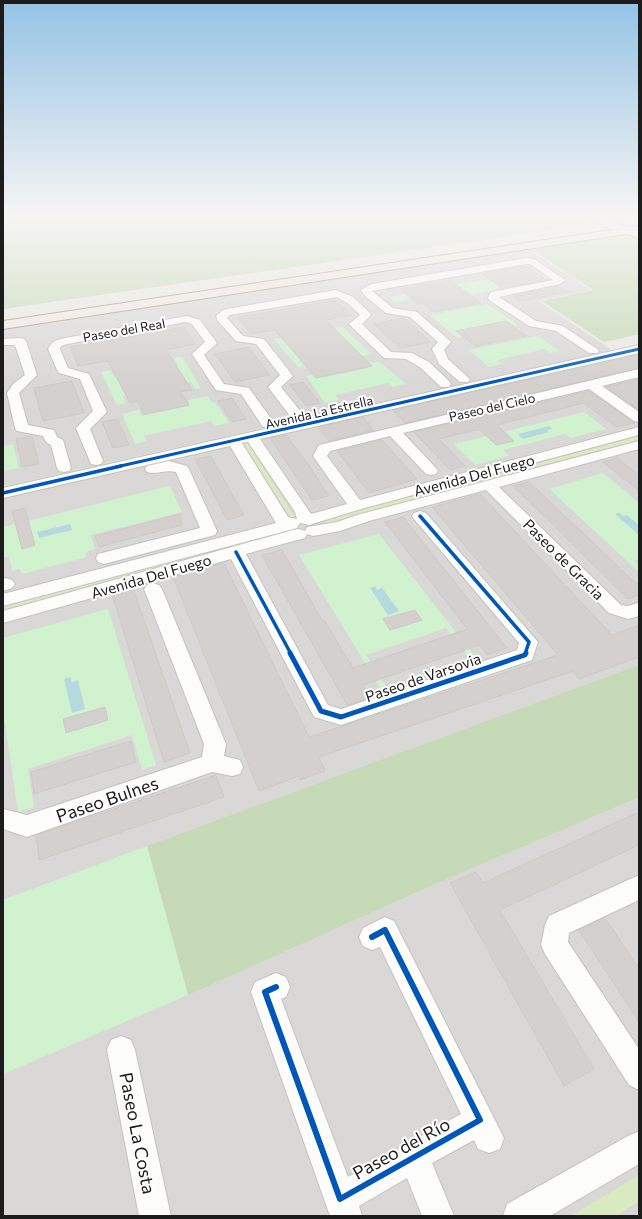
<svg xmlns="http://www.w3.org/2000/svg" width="642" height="1219" viewBox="0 0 642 1219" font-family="Commissioner,sans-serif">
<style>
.residential{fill:#dad8d6}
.religious{fill:#d9d8d6}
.grass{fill:#d9eac1}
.forest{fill:#c6dab8}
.park{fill:#d0f2cf}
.water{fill:#b6d9e0}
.building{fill:#d3d0cd;stroke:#cecac5}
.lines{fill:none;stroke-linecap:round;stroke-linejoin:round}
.street-casing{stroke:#c3c2c0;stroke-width:2}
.secondary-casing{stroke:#94947c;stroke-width:2}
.primary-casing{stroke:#a19581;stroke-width:2}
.street{fill:#fcfcfb;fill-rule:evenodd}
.secondary{fill:#f3f2e9;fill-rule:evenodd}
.primary{fill:#f0eae3;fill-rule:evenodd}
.cycleway-far3-casing{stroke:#fff;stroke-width:5}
.cycleway-far2-casing{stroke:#fff;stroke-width:6}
.cycleway-far1-casing{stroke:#fff;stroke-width:8}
.cycleway-casing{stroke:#fff;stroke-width:9}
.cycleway-far3{stroke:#0057b8;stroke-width:3}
.cycleway-far2{stroke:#0057b8;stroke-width:3.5}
.cycleway-far1{stroke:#0057b8;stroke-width:5}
.cycleway{stroke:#0057b8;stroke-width:6}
.labels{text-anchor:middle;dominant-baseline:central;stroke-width:4;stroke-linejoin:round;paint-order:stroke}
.far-street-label{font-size:13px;fill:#1c1c1c;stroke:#fff}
.street-label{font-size:15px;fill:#1c1c1c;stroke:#fff}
.near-street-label{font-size:18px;fill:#1c1c1c;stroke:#fff}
</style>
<rect width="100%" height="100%" fill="#ebe8e4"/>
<polygon class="residential" points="529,249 590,290 538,301 621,356 639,352 639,1216 3,1216 3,901 524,709 3,900 3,330"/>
<polygon class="religious" points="3,831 4,832 11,897 3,900"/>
<g class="grass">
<polygon points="508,373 511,374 510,375 382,403"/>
<polygon points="366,405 371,405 225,439 222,439 223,437"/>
<polygon points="639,435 639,440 327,524 324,519"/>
<polygon points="205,441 208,442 3,490 3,486"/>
<polygon points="245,444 248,444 294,516 292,517 290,517 244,446"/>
<polygon points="272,532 276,534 273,537 3,610 3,603"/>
<polygon points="639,1175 639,1202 615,1216 571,1216"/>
</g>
<g class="forest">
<polygon points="3,216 580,216 594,224 3,309"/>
<polygon points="639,231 639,334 604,342 542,301 593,290 533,250 612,234"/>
<polygon points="639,665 639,797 437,883 188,995 147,846"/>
</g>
<g class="park">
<polygon points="533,271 541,276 496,285 502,289 451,298 444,293 395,302 389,297"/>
<polygon points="487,304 518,325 514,326 506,321 455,331 462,337 457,338 430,315"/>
<polygon points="343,327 371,354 362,356 355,349 299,360 305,367 299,368 274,339 280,338 286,344 340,334 335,328"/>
<polygon points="538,336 559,351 550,353 545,349 497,360 502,364 489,367 469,350"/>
<polygon points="182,357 201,388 195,389 191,382 123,396 126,403 117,405 101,372 110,370 114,377 178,365 174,358"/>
<polygon points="378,361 406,384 393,387 388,383 335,395 339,400 325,403 306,376 320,373 325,377 369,368 365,364"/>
<polygon points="208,396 212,403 215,402 229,423 214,426 211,421 144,436 147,441 135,444 122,414 139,410 142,416 190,406 188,400"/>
<polygon points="584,412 606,429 570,438 565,434 503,450 509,456 475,465 454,444"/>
<polygon points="13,444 19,468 3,471 3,446"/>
<polygon points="603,473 639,503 639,559 634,561 639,565 639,572 549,489"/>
<polygon points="170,486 182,512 91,535 95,549 86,552 87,557 22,574 20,569 12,571 9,556 3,558 3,527"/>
<polygon points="379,534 477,659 471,661 446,628 366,655 388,689 382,691 299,555"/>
<polygon points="108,609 156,765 142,770 132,735 28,769 34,807 18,812 3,710 3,638"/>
<polygon points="147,846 188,995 3,1074 3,900"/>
</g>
<g class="water">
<polygon points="549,426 552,429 547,430 549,432 523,439 518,434"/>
<polygon points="620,513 623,516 627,515 639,525 639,535 615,514"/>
<polygon points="70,524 72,530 39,538 37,532"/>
<polygon points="375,586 377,590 382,588 399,611 388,615 370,588"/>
<polygon points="70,677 72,682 78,680 85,709 72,713 64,679"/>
</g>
<g class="building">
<polygon points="525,266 546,280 502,288 482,274"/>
<polygon points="450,280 481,303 433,312 422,303 418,304 400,289"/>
<polygon points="557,286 567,292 521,301 513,296"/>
<polygon points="336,300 352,315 327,320 327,321 372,366 316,378 275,330 251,334 238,317"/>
<polygon points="403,318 419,332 431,342 400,348 374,324"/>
<polygon points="506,321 526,336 475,346 456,331"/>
<polygon points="184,327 195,344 166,350 192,390 181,392 189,405 144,414 138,401 130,403 108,361 78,366 70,347"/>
<polygon points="249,347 270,375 235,382 215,354"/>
<polygon points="639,355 639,368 405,423 393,410"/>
<polygon points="639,379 639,410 606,387"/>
<polygon points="72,381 84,413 43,421 34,388"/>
<polygon points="303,382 320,403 306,406 290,385"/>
<polygon points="589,391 635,423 616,427 584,403 497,425 514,441 496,445 480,430 475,430 439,439 465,466 450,470 414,432"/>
<polygon points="232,398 246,419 232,422 218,401"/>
<polygon points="363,417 374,430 329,441 318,427"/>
<polygon points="117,419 129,445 113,448 102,422"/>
<polygon points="286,435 308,464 329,496 312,500 270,438"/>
<polygon points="32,436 39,464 22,467 16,439"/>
<polygon points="382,440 417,479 369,493 337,451"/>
<polygon points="211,456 244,515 227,520 195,459"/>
<polygon points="617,458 639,475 639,491 603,462"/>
<polygon points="529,482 639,586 639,595 628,599 513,486"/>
<polygon points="480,494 612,635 639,625 639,657 579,679 573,671 319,757 325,771 300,780 299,776 259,791 173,577 224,563 309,737 558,655 432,507"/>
<polygon points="25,508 35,545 22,549 12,511"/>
<polygon points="180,514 182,525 99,547 95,536"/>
<polygon points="403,517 507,648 487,655 480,645 363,685 370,698 347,705 262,555 282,550 322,620 324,620 353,668 467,629 385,522"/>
<polygon points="133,588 190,753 164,762 112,594"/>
<polygon points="415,610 422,620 390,630 383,619"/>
<polygon points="105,707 108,720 66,733 63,719"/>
<polygon points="131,741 136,762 34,794 31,772"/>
<polygon points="216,775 224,797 39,860 36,835"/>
<polygon points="639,812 639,845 500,910 594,1069 564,1086 450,883 476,872 483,883"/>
<polygon points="605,918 639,968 639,1022 579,930"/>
</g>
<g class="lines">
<g class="street-casing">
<g id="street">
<polygon points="526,258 536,260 565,280 560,284 499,297 536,321 563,326 597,349 599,351 597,353 589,353 556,331 529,326 489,300 488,298 491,292 553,280 530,264 526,264 372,291 393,308 417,312 449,340 451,342 444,350 448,359 470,379 468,382 460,382 439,364 432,349 438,342 410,317 386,313 365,296 361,290 372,284"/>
<polygon points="336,290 353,297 370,313 371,315 362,324 391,352 412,353 429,362 449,381 451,384 449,387 441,387 421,368 406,359 384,358 351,326 349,324 360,315 349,304 337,297 230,315 227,318 243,336 264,339 293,376 281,387 305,417 303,420 293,420 268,387 280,375 256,344 236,341 218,321 216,316 223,310 227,309"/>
<path d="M187,316l13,4 17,23 -13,12 20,29 25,4 26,36 -2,3h-10l-22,-33 -25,-4 -24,-36 13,-12 -13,-18 -6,-2 -119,22 -6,2 -1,3 8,19 21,6 18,38 -17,17 13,32 -2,3 -5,1 -5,-1 -15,-36 17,-17 -13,-32 -21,-6 -2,-3 -9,-21c4,-8 9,-9 17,-11z"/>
<polygon points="20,338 24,339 26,341 37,375 19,393 28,425 54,430 57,437 63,440 71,468 69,471 64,472 59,471 57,468 51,445 46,442 43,436 17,431 15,428 7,393 13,384 25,375 15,345 3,345 3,339"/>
<path d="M639,345v8l-379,86 51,75 36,-10 -34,-48 6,-11 320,-76v8l-37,9 37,26v10l-5,-1 -45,-32 -186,44 33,35 2,3 -2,3 -5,1 -5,-1 -36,-38 -60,15 -3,5 33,44 279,-73v8l-278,74 -52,16 -9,-2 -3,5 -294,78v-12l273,-71 -46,-77 -227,52v-10zM248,442l47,70 2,7 -9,-2 -46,-74z"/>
<polygon points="639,441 639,449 499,487 621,605 627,606 639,603 639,616 628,619 609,613 486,490 369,521 340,531 313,536 307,534 305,538 246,554 328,705 341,709 517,650 519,643 414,519 412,516 414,513 420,511 426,513 538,642 532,660 341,725 314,717 231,559 3,623 3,611 293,530 299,529 305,531 307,527 337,522 357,515"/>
<path d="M169,461l18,5 2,3 28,62 -2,4 -111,29 -6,-2 -2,-4 2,-4 102,-26 -24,-56c-10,-3 -19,3 -29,0l-2,-3 2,-3z"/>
<polygon points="6,578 12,580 15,584 12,588 3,591 3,579"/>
<polygon points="153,583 159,585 162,589 226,744 224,756 240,760 243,767 240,774 232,776 212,772 27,837 3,829 3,809 27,815 202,757 204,744 144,589 147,585"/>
<polygon points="639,875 639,900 569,933 568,942 639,1049 639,1090 629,1085 545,954 541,945 545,925 549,916"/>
<polygon points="385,917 394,921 504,1138 500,1149 489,1153 478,1149 474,1140 432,1163 454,1216 422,1216 407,1178 359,1206 362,1216 330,1216 251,992 255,982 276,973 286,977 290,987 286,997 281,999 348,1177 461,1114 380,947 372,950 363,946 359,937 363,928"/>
<polygon points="121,1036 131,1040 135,1050 171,1216 139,1216 107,1050 111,1040"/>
<polygon points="639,1131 639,1164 550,1216 503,1216 507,1204 628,1136"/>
</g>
</g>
<g class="secondary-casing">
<path id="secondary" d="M589,216c15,-1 15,4 28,8 7,3 15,3 22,7v7l-13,-5 -17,-4z"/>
</g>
<g class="primary-casing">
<polygon id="primary" points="639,226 639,232 3,329 3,321"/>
</g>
<use href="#street" class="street"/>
<use href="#secondary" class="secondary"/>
<use href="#primary" class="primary"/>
<g class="cycleway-far3-casing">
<polyline id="cycleway-far3" points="116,467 639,349"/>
</g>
<g class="cycleway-far2-casing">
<g id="cycleway-far2">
<polyline points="3,493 121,466"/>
<polyline points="420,516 529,642 525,654"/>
<polyline points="236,552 291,654"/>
</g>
</g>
<g class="cycleway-far1-casing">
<polyline id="cycleway-far1" points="290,653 321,711 341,717 525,655 526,653"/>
</g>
<g class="cycleway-casing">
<polyline id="cycleway" points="276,987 265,992 340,1199 480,1120 385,930 372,937"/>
</g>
<use href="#cycleway-far3" class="cycleway-far3"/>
<use href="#cycleway-far2" class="cycleway-far2"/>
<use href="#cycleway-far1" class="cycleway-far1"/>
<use href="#cycleway" class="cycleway"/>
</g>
<linearGradient id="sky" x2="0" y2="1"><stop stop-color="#94c3e5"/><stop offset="0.56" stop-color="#f6f5f3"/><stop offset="1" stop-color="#f6f5f3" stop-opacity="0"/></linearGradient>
<rect width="642" height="386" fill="url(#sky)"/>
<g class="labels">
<g class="far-street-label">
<text transform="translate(124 330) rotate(-10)">Paseo del Real</text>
<text transform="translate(492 407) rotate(-13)">Paseo del Cielo</text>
<text transform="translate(319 412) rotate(-13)">Avenida La Estrella</text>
</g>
<g class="street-label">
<text transform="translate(474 475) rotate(-15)">Avenida Del Fuego</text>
<text transform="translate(564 559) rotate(45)">Paseo de Gracia</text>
<text transform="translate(151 576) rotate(-16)">Avenida Del Fuego</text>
<text transform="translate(423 677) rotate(-19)">Paseo de Varsovia</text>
</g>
<g class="near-street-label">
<text transform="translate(107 799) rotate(-19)">Paseo Bulnes</text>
<text transform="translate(138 1133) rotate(79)">Paseo La Costa</text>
<text transform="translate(401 1148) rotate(-29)">Paseo del Río</text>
</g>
</g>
<rect width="642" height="1219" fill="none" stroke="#1c1c1c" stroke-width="8"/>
</svg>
